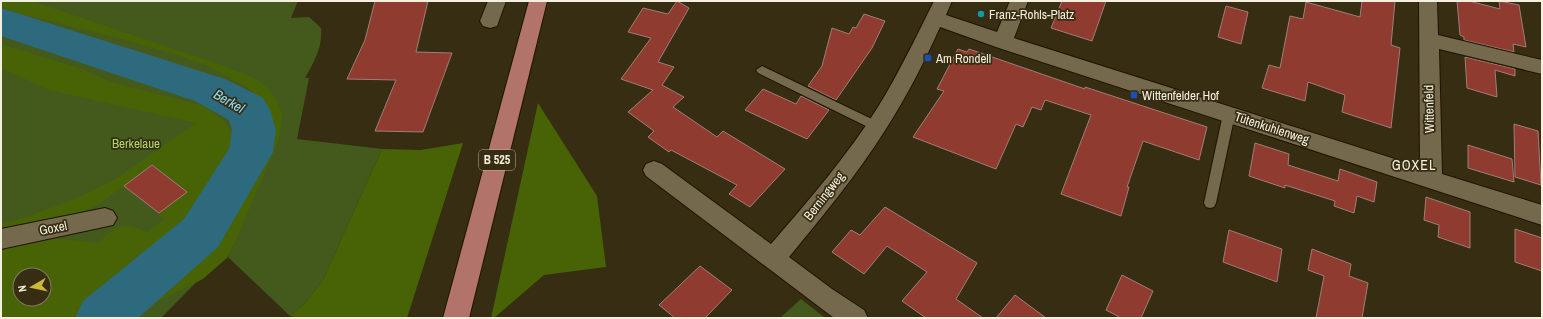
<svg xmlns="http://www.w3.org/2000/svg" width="1543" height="319" viewBox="0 0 1543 319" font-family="'Archivo Narrow',sans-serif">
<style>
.green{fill:#445a1c;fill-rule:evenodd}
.forest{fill:#476305;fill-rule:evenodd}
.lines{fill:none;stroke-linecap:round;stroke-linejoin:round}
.river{fill:#2d6a7e;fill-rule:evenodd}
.building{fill:#8f3b2f;stroke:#a07e78}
.service-casing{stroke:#1e1500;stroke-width:2}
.minor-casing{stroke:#1e1500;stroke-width:2}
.primary-casing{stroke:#1e1500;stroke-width:2}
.service{fill:#74694d;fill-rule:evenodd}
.minor{fill:#74694d;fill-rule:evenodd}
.primary{fill:#b2746a;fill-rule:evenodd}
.culture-dot{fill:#0f9aa8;stroke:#362d12;stroke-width:1.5}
.transit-dot{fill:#1a4fb4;stroke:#362d12;stroke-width:1.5}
.labels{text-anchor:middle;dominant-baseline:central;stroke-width:3.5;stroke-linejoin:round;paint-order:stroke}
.shield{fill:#362d12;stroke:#bcb5a2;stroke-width:1}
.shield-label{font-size:12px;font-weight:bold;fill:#f5efdf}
.poi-label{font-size:13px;fill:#f5efdf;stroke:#362d12;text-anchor:start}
.street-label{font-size:13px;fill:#f5efdf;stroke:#362d12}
.park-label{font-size:13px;fill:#add769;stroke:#362d12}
.water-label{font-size:14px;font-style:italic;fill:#8bdbf7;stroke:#362d12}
.neighbourhood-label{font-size:14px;letter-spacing:1px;fill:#f5efdf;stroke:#362d12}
</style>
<rect width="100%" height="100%" fill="#362d12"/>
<g class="green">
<path d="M1,1h297l-7,17 18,-1 12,11c2,19 -7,34 -16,50h4l-12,61 85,10 -59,131 -18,23 -15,13 -62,-59 6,-13 -73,74h-160zM20,275h24v24h-24z"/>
<polygon points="801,299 825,318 780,318"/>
</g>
<g class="forest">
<polygon points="1,1 32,1 227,67 254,78 268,88 276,100 282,114 280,136 236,240 228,257 203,279 152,304 134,318 113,318 134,302 179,273 210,246 265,148 272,131 265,104 250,89 210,67 177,55 122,39 13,12 1,7"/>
<path d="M1,44l81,25 29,13 93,24 19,14 8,11 3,9 -2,19 -24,35 -21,26 -75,70 -38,28h-73v-75l52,-5 45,5 18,-16 15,-1 17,6 16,-13 -5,-6 28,-21 -35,-27 -53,39 -26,12 -72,18v-10l17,-4 57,-21 39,-19 82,-57 -147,-33 -48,-22zM20,275h24v24h-24z"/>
<polygon points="538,103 597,196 606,267 544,275 494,318 491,318"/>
<polygon points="463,143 407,318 299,318 290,316 305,303 323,280 382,149 421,150"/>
</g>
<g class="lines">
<polygon class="river" points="1,8 225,79 263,98 270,110 276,130 273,152 218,247 138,318 75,318 83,301 184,219 229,149 232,130 229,120 195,101 1,36"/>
</g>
<g class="building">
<polygon points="375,1 428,1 416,52 452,53 423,132 375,131 396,80 347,79 365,40"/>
<polygon points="677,1 689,8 658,62 674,67 662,85 684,97 673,107 717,137 723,131 785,169 750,207 729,194 737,185 671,150 669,152 648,137 654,131 628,112 653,90 621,79 651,38 628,32 643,8 668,14"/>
<polygon points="1062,1 1106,1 1092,41 1051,28"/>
<polygon points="1362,1 1395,1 1391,45 1400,48 1391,128 1342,112 1345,95 1308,82 1305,101 1262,88 1269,65 1280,68 1290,16 1303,19 1306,2 1360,17"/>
<polygon points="1457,1 1469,1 1500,9 1499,1 1519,5 1526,47 1513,44 1514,52 1464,40 1464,37 1460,35"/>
<polygon points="1226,6 1248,12 1241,44 1218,37"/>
<polygon points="864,14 885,21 872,48 836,100 808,86 822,66 832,28 849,34 853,27 856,28"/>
<polygon points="958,49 967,52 969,49 1085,89 1085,87 1207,127 1199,160 1143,141 1127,187 1129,187 1121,216 1061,194 1091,115 1045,100 1041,110 1032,107 1023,127 1016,124 996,169 913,137 944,91 937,89"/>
<polygon points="1465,57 1515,69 1515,76 1495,70 1497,97 1467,88"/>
<polygon points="763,89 796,104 801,96 829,110 807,139 745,110"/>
<polygon points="1514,124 1538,131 1541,185 1515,177"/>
<polygon points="1255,143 1289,154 1288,165 1338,181 1340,169 1377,182 1374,202 1357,196 1354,213 1334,206 1335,201 1285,185 1285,188 1249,176"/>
<polygon points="1468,145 1512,159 1514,182 1468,168"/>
<polygon points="152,165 187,192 159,213 124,186"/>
<polygon points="1426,197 1470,212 1470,248 1438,237 1439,225 1424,220"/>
<polygon points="885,207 977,263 956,299 983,318 926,318 902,301 927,272 887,246 864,274 832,252 851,230 860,235"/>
<polygon points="1515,229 1542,238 1542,271 1515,262"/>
<polygon points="1229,230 1282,249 1277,282 1223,262"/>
<polygon points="1312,249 1351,264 1349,276 1368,283 1362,318 1316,318 1324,276 1308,270"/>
<polygon points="700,266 732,290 705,318 675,318 659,305"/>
<polygon points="1122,275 1153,291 1141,318 1121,318 1106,310"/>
<polygon points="1015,295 1046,318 996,318"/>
</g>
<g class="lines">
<g class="service-casing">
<g id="service">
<polygon points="762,66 880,123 882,126 880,129 872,129 758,73 756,70"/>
<polygon points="1229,110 1233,111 1235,114 1216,203 1214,207 1210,208 1206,207 1204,203 1223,114 1225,111"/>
</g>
</g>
<g class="minor-casing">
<g id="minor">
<polygon points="488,1 506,1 497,26 490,28 483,26 480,21"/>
<path d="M934,1h18l-6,14 51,17 13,-31h18l-14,37 406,129 -1,-166h18l1,34 104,25v14l-103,-25 3,125 100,31v20l-546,-178 -56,-20c-16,36 -34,71 -56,105 -28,44 -62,85 -95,125l43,32 32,21 4,8h-34l-188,-142 -3,-6 3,-6 8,-3 8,3 109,80c38,-44 76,-88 107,-137 21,-34 38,-70 56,-106z"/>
<polygon points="105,208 113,211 117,218 113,225 1,249 1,229"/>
</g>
</g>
<g class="primary-casing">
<polygon id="primary" points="529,1 547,1 469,318 443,318"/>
</g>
<use href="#service" class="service"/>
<use href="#minor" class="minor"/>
<use href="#primary" class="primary"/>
</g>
<circle class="culture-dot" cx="981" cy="14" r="4"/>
<g class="transit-dot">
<rect x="924" y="54" width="8" height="8" rx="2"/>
<rect x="1130" y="91" width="8" height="8" rx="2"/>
</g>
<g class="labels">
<rect class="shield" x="479" y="150" width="36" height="20" rx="3"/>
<g class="shield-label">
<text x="497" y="160">B 525</text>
</g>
<g class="poi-label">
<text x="989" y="14">Franz-Rohls-Platz</text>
<text x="936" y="58">Am Rondell</text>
<text x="1142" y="95">Wittenfelder Hof</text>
</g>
<g class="street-label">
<text transform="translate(1429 109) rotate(-91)">Wittenfeld</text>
<text transform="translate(1272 128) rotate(18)">Tütenkuhlenweg</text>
<text transform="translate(824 196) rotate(-52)">Berningweg</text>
<text transform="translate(53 228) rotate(-11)">Goxel</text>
</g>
<g class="park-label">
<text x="136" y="143">Berkelaue</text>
</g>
<g class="water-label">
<text transform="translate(229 101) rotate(30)">Berkel</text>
</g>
<g class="neighbourhood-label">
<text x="1414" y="165">GOXEL</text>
</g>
</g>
<rect width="1543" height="319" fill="none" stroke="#f5efdf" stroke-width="4"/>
<g transform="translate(32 287) rotate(261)"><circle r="19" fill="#362d12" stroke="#827b64"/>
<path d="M0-3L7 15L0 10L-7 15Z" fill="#cdb938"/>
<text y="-6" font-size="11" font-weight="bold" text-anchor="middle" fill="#f5efdf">N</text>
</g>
</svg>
